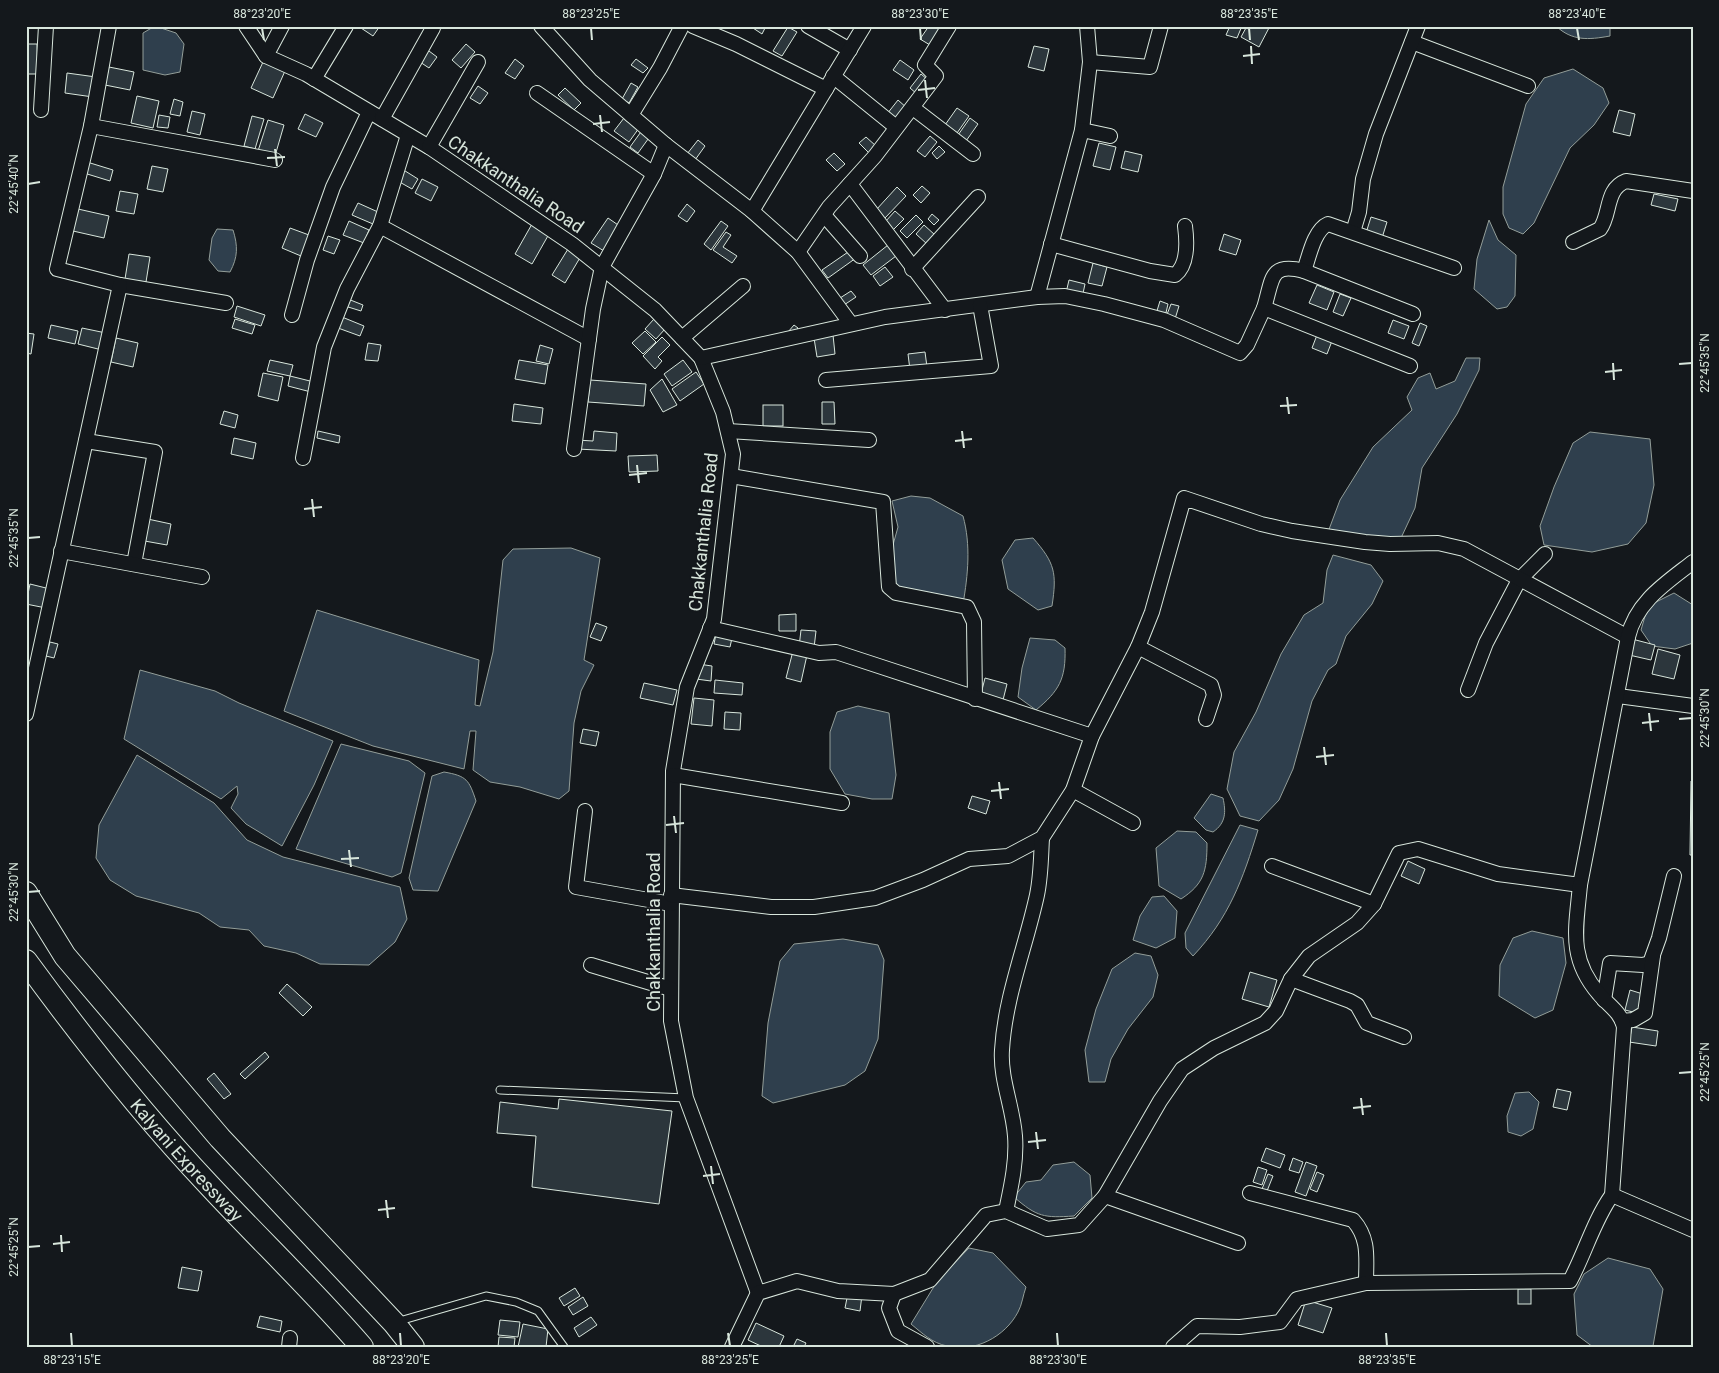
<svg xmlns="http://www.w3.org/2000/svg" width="1719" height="1373" viewBox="0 0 1719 1373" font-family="Roboto,sans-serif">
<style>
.water{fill:#2f3f4d;stroke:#939e99}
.building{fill:#2c363c;stroke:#d8e6dc}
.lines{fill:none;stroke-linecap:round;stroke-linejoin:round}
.service-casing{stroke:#d8e6dc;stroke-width:9}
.minor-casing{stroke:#d8e6dc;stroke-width:16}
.trunk-casing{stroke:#d8e6dc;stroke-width:24}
.service{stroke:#14181c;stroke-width:7}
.minor{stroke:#14181c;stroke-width:14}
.trunk{stroke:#14181c;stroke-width:22}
.ticks{fill:none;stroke:#d8e6dc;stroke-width:2}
.labels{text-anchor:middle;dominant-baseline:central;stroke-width:4;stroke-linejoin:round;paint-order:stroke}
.street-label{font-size:18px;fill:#d8e6dc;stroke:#14181c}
.neatline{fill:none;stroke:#d8e6dc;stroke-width:2}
.ticks-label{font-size:12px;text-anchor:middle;fill:#d8e6dc}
</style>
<rect width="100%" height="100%" fill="#14181c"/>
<g class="water">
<polygon points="155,26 176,33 184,44 180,72 165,75 143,70 143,33"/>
<path d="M1556,26h54v10c-22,4 -38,5 -54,-10z"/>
<polygon points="1573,69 1603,88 1609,103 1594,125 1570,148 1534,223 1523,234 1509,228 1503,214 1503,187 1526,104 1544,78"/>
<polygon points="1489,220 1498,240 1516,255 1515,296 1507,307 1497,309 1474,289 1477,259"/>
<path d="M217,229l16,1c5,16 5,27 -3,42l-12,-1 -9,-11 3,-22z"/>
<polygon points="1466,358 1480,358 1479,370 1457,414 1422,468 1415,508 1401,538 1328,532 1340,500 1373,447 1412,410 1407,397 1418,378 1430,373 1436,389 1455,381"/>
<polygon points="1590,432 1650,439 1654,485 1646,523 1628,544 1592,552 1544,545 1540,526 1554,487 1573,443"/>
<path d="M911,496l19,2 33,18c8,29 5,59 0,88l-59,-12 -11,-12 -2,-28 7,-25 -6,-26z"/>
<path d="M1033,538c22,25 24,35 19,68l-14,4 -30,-21 -6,-29 13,-20z"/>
<polygon points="571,548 600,558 584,660 594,665 581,691 574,723 569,791 559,799 520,787 490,782 473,770 476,731 470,731 464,769 373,746 284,711 317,610 479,660 475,705 480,706 493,652 503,560 513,549"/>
<polygon points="1333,555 1371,565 1383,581 1372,604 1346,636 1336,664 1328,670 1312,701 1293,769 1279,800 1259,821 1240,816 1227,789 1234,752 1256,712 1281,654 1304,615 1323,603 1327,570"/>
<polygon points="1674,593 1693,605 1693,643 1675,649 1652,646 1641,630 1648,606"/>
<path d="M1030,638l25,2 10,8c1,31 -6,43 -29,62l-18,-13 4,-29z"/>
<polygon points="140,670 215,691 239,703 333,741 314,785 282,846 246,824 231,808 238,794 237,786 221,799 124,739"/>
<polygon points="858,706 889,713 896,775 892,799 872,799 845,794 830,769 830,732 837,712"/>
<polygon points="341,744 409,761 425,773 401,873 392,877 296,849"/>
<polygon points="137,755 214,803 247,840 283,857 400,887 407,919 395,942 369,965 320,964 296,953 264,946 249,930 220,927 199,913 136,896 110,880 96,858 99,825"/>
<path d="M444,772c23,4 25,8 32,29l-38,90 -25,-1 -4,-12 23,-102z"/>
<path d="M1211,794l12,4c3,14 3,25 -10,34l-7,-2 -12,-12z"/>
<path d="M1240,825l18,5c-15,49 -29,88 -65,126l-7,-8 -1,-15z"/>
<path d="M1177,831l19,1 11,11c0,28 -3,41 -26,56l-22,-13 -3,-38z"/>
<polygon points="1164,896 1177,911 1175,938 1156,948 1133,940 1140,916 1152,897"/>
<polygon points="1532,931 1563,938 1566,963 1553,1010 1535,1018 1499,996 1500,965 1513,938"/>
<polygon points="843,939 878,945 884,960 878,1039 865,1071 845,1085 773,1103 762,1096 768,1023 780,961 794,944"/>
<polygon points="1135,953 1151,956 1158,975 1153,997 1128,1029 1111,1059 1105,1082 1089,1082 1085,1050 1096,1009 1112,969"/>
<polygon points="1529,1092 1539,1102 1533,1129 1521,1136 1508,1132 1507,1116 1515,1093"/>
<path d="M1074,1162l16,13 2,23 -18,18c-30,2 -37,1 -60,-19l12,-15 15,-2 12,-15z"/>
<path d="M969,1248l24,5 33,34c-3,8 -4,18 -8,25 -13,25 -44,41 -71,34 -15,-3 -25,-13 -36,-22l27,-44z"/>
<polygon points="1608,1258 1650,1269 1663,1289 1653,1346 1593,1347 1577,1335 1574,1294 1584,1274"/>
</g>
<g class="building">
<polygon points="358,26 380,26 373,36"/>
<polygon points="750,26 766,26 762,34"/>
<polygon points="929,26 935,26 940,30 930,45 920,39"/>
<polygon points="1230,26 1242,26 1237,38 1226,35"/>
<polygon points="1247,26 1270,26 1259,47 1241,37"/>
<polygon points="788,27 797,32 782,56 773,51"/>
<polygon points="26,44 37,44 38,74 26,74"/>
<polygon points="466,44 475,52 461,68 452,60"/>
<polygon points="1034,46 1049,49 1044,71 1028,67"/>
<polygon points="425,48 437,57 429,68 417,60"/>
<polygon points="515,59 524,66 515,79 505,73"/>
<polygon points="636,59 648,68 643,73 631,65"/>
<polygon points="900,60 914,70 908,80 893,70"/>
<polygon points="263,62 285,71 273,98 251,88"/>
<polygon points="109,67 134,72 130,90 105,85"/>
<polygon points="67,73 96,77 93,97 65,93"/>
<polygon points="921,74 928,80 917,94 910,88"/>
<polygon points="631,83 638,87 629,103 622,99"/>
<polygon points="478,86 488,93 480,104 470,98"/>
<polygon points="565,88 581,103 574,110 558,95"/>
<polygon points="137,96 159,101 153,128 131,123"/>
<polygon points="174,99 183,102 180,116 170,114"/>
<polygon points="898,100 908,109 897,122 887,114"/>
<polygon points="957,108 969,116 957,133 945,125"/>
<polygon points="1619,110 1635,114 1630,136 1613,132"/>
<polygon points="192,111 205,114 200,135 187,132"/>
<polygon points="305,114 323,123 316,137 298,129"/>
<polygon points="159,115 170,117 168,128 157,127"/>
<polygon points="252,116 264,119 255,149 244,146"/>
<polygon points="624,118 639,128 629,142 614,131"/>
<polygon points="970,118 978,124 966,141 958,135"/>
<polygon points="268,120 284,125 275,156 258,151"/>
<polygon points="643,129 651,135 638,153 630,147"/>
<polygon points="930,136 937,142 925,157 917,151"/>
<polygon points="866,137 876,146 869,153 859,143"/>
<polygon points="698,140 705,146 695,160 687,154"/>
<polygon points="1099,143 1116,147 1110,170 1093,166"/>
<polygon points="939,146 945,152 937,159 932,153"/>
<polygon points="1125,151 1142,155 1138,172 1121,168"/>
<polygon points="834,153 845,164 837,171 826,160"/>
<polygon points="87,162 113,170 110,181 84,173"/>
<polygon points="152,166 168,169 163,192 147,189"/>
<polygon points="402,169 418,179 412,189 396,180"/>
<polygon points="422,179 438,187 431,201 415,193"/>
<polygon points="922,186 930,193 921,203 913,195"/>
<polygon points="897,187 906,196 885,218 876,210"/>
<polygon points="120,191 138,194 134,214 116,211"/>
<polygon points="1654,194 1678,199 1675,211 1651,205"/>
<polygon points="358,203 378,212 373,224 352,215"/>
<polygon points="687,204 695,211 687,222 678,216"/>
<polygon points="78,209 109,216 104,238 73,231"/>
<polygon points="895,211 904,219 893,230 885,222"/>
<polygon points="932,214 939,220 934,225 928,219"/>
<polygon points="916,215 923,222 907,238 900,231"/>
<polygon points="1371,217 1387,222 1382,238 1366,233"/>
<polygon points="608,218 621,227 604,251 591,243"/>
<polygon points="349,221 369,230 364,243 343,235"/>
<polygon points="721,221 728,226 711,250 704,244"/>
<polygon points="532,224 549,234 532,264 515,254"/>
<polygon points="924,225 935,235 927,244 916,234"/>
<polygon points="290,228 309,235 301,256 282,248"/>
<polygon points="726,232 731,235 723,247 737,256 732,263 713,250"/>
<polygon points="1224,234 1241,240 1236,255 1219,250"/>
<polygon points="328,236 340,240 334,254 323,250"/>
<polygon points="888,245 896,256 871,275 863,265"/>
<polygon points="568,249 581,256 565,283 552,275"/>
<polygon points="851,250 856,258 828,278 822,270"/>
<polygon points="129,254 150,257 146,282 125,279"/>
<polygon points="1093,263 1107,267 1102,286 1088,283"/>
<polygon points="885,267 893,277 880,286 873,276"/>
<polygon points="1069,280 1085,284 1082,298 1066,293"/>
<polygon points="1317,285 1334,292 1327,310 1309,303"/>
<polygon points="851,291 856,297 844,305 840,298"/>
<polygon points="1340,294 1351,298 1343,316 1333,312"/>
<polygon points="348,299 363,305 361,311 345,306"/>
<polygon points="1160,301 1168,304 1165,317 1156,314"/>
<polygon points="1171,304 1179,306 1175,319 1166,317"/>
<polygon points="237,306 265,315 261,326 234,317"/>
<polygon points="342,317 364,326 360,336 338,328"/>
<polygon points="235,319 255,325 252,334 232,328"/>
<polygon points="654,319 665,329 656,339 645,329"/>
<polygon points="1393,320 1409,326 1404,339 1388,333"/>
<polygon points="1420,323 1427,326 1419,346 1412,343"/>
<polygon points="51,325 78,331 75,344 48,338"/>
<polygon points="794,325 798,328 792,335 788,332"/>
<polygon points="82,328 106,333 102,350 78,344"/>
<polygon points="645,331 656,342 643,354 632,343"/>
<polygon points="26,333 34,334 31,354 26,353"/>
<polygon points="833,335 835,354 817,357 814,338"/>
<polygon points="1317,335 1332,341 1327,354 1312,348"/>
<polygon points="662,337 670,345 658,357 662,361 655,369 643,356"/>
<polygon points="116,338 138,343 133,367 111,362"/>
<polygon points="368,343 381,345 378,361 365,360"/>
<polygon points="540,345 553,349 549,364 536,361"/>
<polygon points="925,352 927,367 910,370 908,354"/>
<polygon points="270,360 293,365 290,376 267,371"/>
<polygon points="519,360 548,365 545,384 515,379"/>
<polygon points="683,360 692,372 672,386 664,374"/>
<polygon points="696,372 704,384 680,401 672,389"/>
<polygon points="263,373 283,377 278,401 258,396"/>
<polygon points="290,376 314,382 311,392 288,386"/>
<polygon points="662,379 677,405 663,412 650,390"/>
<polygon points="590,380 646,384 644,406 588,402"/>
<polygon points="822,402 834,402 835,424 822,424"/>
<polygon points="514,404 543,408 541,424 512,421"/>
<rect x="763" y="405" width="20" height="21"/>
<polygon points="224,411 238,415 235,428 220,424"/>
<polygon points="318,431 340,436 339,443 317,438"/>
<polygon points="594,431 617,433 616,451 577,449 577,440 593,441"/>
<polygon points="234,438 256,443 253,459 231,454"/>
<polygon points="657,455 658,471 629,472 628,456"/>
<polygon points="143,518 171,524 167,545 139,540"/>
<polygon points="30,584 50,589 46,608 26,604"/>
<polygon points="796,614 796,631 779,631 779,615"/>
<polygon points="596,623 607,627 601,641 590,637"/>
<polygon points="801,630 816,631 814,648 799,647"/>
<polygon points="716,634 732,638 730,647 714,644"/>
<polygon points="1632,639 1655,645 1651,660 1629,655"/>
<polygon points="50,642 58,644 54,658 46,656"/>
<polygon points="1658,649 1680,655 1674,679 1652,674"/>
<polygon points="793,651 807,655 801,682 786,678"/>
<polygon points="698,664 712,666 711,681 696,679"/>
<polygon points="985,678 1007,684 1003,700 981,694"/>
<polygon points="715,680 743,683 742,695 714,693"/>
<polygon points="644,683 677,690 673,705 640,698"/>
<polygon points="694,698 714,700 712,726 691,724"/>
<polygon points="725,712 741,713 740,730 724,729"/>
<polygon points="583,729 599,732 596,746 580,743"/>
<polygon points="1691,781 1693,781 1693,855 1690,855"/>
<polygon points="972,796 990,801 986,814 968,808"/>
<polygon points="1408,861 1425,869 1419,884 1401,876"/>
<polygon points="1250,972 1277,980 1269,1007 1242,999"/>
<polygon points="287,984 312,1007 303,1016 279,993"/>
<polygon points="1630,990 1646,995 1641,1014 1625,1010"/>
<polygon points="1632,1027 1658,1031 1656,1046 1629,1042"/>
<polygon points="265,1052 269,1057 245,1079 240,1074"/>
<polygon points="214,1073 231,1094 224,1099 207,1079"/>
<polygon points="1557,1089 1571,1092 1567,1110 1553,1107"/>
<polygon points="559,1099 672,1111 659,1204 532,1187 536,1136 497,1133 500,1102 558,1109"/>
<polygon points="1266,1148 1285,1155 1280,1168 1261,1161"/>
<polygon points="1293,1158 1303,1162 1299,1173 1289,1170"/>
<polygon points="1306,1162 1317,1166 1306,1196 1295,1192"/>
<polygon points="1258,1167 1267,1170 1262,1185 1253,1182"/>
<polygon points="1317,1172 1324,1175 1317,1192 1310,1189"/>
<polygon points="1268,1174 1273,1176 1267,1191 1262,1189"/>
<polygon points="182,1267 202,1271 198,1291 178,1288"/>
<polygon points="575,1288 580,1296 564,1306 559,1298"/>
<rect x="1518" y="1289" width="13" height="15"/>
<polygon points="848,1293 862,1295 860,1311 845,1308"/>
<polygon points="583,1297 588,1306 573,1315 568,1307"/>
<polygon points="1306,1300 1332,1308 1323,1333 1298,1325"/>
<polygon points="260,1316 282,1321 280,1332 257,1327"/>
<polygon points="591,1317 597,1325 579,1337 574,1328"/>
<polygon points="500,1320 520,1322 518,1337 498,1335"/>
<polygon points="756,1323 784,1336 779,1347 763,1347 748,1340"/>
<polygon points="523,1324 548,1329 546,1347 518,1347"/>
<polygon points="499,1337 515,1338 514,1347 498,1347"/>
<polygon points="797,1339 806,1343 804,1347 793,1347"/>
</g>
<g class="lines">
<g class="service-casing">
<g id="service">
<polyline points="500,1090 686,1098"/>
<polyline points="396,1322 486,1296 516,1302 538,1311 564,1347"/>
</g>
</g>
<g class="minor-casing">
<g id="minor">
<polyline points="109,26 91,126 57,269 120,285 226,303"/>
<polyline points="246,26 266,56 306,74 429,147 572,244 655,310 701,358 723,412 733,454 714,619 687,687 673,771 671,1021 686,1098 758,1293"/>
<polyline points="541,26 590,80 666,145 752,211 798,252 851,324"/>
<polyline points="693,26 736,44 826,89"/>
<polyline points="808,26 850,50"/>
<polyline points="1412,42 1528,86"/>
<polyline points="266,56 282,26"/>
<polyline points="1090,62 1150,67 1161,26"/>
<polyline points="833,76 896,127"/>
<polyline points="314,79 346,26"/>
<polyline points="537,93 654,174"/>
<polyline points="913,108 973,154"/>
<polyline points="41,110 46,26"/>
<polyline points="631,115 660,68 682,26"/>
<polyline points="382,119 433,28"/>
<polyline points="91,126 275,160"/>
<polyline points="1082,130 1090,62 1087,26"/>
<polyline points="429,147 478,62"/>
<polyline points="850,184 945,310"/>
<polyline points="752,211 864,26"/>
<polyline points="824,215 860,256"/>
<polyline points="380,226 589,339"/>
<polyline points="1353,232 1359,212 1363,179 1376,134 1418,26"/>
<path d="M1573,242l27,-13c11,-15 5,-40 26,-48l67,10"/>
<path d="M1051,244l99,27 25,4c13,-10 12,-34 10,-49"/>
<polyline points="798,252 829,207 875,156 936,76 925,65 949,26"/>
<polyline points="912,269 978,197"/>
<path d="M1304,271c5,-14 10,-41 24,-47l126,44"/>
<polyline points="1037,297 1082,130 1110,136"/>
<path d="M1264,308c9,-29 5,-46 40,-37l109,43"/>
<polyline points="292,315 307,260 333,187 369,112"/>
<polyline points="682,338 743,286"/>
<polyline points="701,358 885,317 1037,297 1065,296 1104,304 1164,320 1240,353 1247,345 1264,308 1410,366"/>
<polyline points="826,380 991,366 980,305"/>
<polyline points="728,431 869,440"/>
<polyline points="86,441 155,452 134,564"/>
<polyline points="574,449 593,309 602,267 654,174 666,145"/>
<polyline points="303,458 324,347 347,289 380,226 408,135"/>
<polyline points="731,476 883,502 889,587 896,593 967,607 974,622 975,699"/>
<polyline points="61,551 202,577"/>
<polyline points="710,628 819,653 836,652 1092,736"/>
<polyline points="1138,647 1211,685 1214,695 1206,719"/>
<polyline points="1468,690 1486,643 1519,580 1545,554"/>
<polyline points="1618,696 1693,706"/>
<polyline points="26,714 120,285"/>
<polyline points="673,775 842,803"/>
<polyline points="1073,790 1133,823"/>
<polyline points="585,811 576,887 671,904"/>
<polyline points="1272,866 1374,904"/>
<polyline points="671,895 771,907 814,907 875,898 923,880 969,859 1008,856 1042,838 1073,790 1092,736 1138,647 1152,612 1184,498 1261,524 1292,531 1365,542 1390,544 1438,543 1464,549 1628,637"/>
<polyline points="591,965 671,989"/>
<polyline points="1291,979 1350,1001 1357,1005 1367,1023 1404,1037"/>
<polyline points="1604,1000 1610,963 1643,965 1650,963 1659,938 1674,876"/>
<polyline points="1622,1021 1633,1020 1645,1013 1653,956"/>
<path d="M1250,1193l103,27c17,19 13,39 13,63"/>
<polyline points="1612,1195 1693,1230"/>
<polyline points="1105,1196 1238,1243"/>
<path d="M1006,1211c5,-24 11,-50 9,-75 -2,-29 -15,-57 -13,-86 3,-53 24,-104 35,-155 4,-19 4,-39 5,-57"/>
<polyline points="894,1294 889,1308 898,1331 927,1347"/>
<polyline points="289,1347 290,1338"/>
<path d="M732,1347l26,-54 39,-12 41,10 56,3 36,-14 56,-65 20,-4 41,18 32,-4 26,-29 55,-95 22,-32 32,-21 51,-25 11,-12 15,-32 18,-23 48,-33 17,-19 25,-51 19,-4 80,25 82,11 48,-248c8,-35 38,-54 65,-75"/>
<path d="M1173,1347l24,-21 43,1 40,-5 17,-23 69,-16 204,-2c15,-28 24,-61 42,-86l12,-168c-3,-15 -16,-22 -25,-33 -31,-36 -23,-65 -19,-109"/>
</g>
</g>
<g class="trunk-casing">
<g id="trunk">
<polyline points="26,893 65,956 220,1138 394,1323 413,1347"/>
<path id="s1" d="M26,961c57,78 116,153 182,223 51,55 105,106 154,163"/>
</g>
</g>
<use href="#service" class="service"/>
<use href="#minor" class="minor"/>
<use href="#trunk" class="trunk"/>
</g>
<path class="ticks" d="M262,28l2,12M591,28l1,12M920,28l1,12M1249,28l1,12M1577,28l2,12M1251,46l1,18M1243,56l17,-2M925,80l2,18M918,90l17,-2M600,115l2,17M593,124l17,-2M275,149l2,17M267,158l18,-1M28,184l12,-2M1613,363l1,17M1679,364l13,-1M1605,372l17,-2M1287,397l2,17M1280,406l17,-1M962,431l2,17M955,441l17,-2M637,465l2,18M629,475l18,-2M312,499l2,18M304,509l18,-2M28,538l12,-1M1649,713l2,18M1679,719l13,-1M1642,723l17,-2M1324,747l2,18M1316,757l18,-2M999,782l2,17M991,791l18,-2M674,816l2,17M666,825l18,-2M349,850l2,17M341,859l18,-1M28,892l12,-1M1679,1073l13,-1M1361,1098l2,17M1353,1108l18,-2M1036,1132l2,17M1028,1142l18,-2M711,1166l2,18M703,1176l17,-2M386,1200l2,18M378,1210l17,-2M61,1235l1,17M53,1244l17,-2M28,1247l12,-1M71,1333l1,13M400,1333l1,13M728,1333l2,13M1057,1333l1,13M1386,1333l1,13"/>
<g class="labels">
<g class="street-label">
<text transform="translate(516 184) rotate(34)">Chakkanthalia Road</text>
<text transform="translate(703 532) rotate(-84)">Chakkanthalia Road</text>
<text transform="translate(653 932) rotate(-90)">Chakkanthalia Road</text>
<text stroke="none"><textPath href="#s1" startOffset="256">Kalyani Expressway</textPath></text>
</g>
</g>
<rect width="1719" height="1373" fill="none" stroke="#14181c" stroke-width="55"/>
<rect x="28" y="28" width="1664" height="1318" class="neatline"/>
<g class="ticks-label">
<text x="262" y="18">88°23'20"E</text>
<text x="591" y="18">88°23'25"E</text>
<text x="920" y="18">88°23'30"E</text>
<text x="1249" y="18">88°23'35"E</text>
<text x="1577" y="18">88°23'40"E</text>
<text transform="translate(14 184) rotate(-90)" y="4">22°45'40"N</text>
<text transform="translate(1705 363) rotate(-90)" y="4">22°45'35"N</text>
<text transform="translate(14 538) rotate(-90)" y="4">22°45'35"N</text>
<text transform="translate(1705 718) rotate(-90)" y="4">22°45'30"N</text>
<text transform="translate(14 892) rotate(-90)" y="4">22°45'30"N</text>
<text transform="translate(1705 1072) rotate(-90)" y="4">22°45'25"N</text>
<text transform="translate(14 1247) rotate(-90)" y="4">22°45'25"N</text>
<text x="72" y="1364">88°23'15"E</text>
<text x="401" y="1364">88°23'20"E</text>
<text x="730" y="1364">88°23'25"E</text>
<text x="1058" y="1364">88°23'30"E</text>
<text x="1387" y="1364">88°23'35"E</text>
</g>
</svg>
